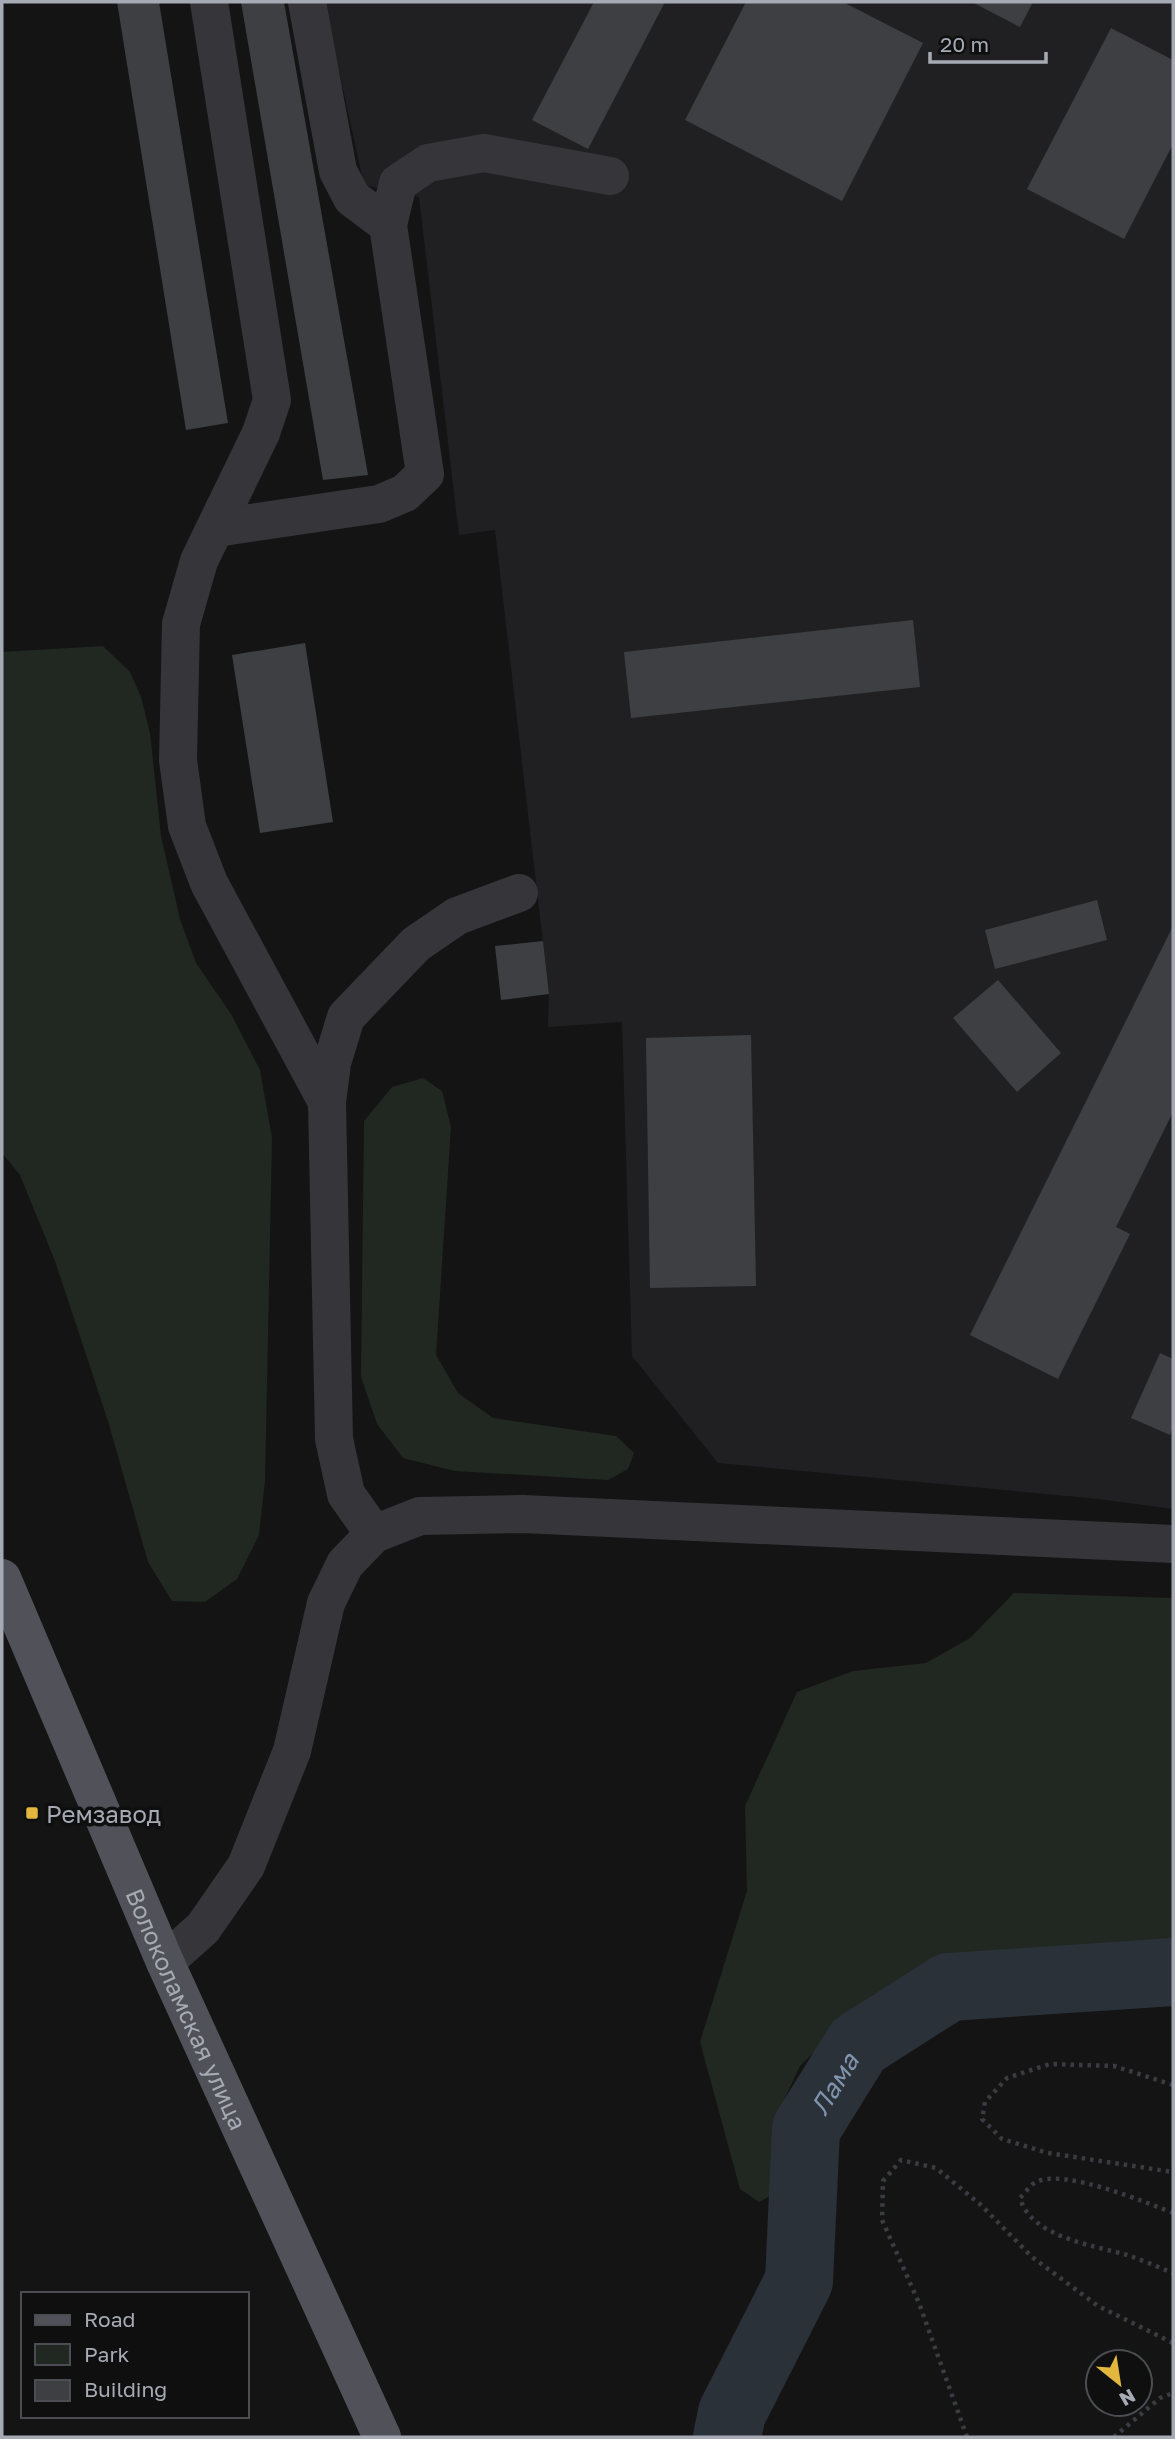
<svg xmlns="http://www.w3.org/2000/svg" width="1175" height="2439" viewBox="0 0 1175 2439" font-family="'Golos Text',sans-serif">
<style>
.built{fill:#202022}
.green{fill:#202821}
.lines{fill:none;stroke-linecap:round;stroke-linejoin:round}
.river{stroke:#2b3138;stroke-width:68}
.building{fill:#3e3f42}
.path{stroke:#3b3c41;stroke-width:4.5;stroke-dasharray:3.5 5;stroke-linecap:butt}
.minor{stroke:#35353a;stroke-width:38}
.major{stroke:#515259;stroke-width:38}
.poi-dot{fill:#e3b63e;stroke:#0f0f10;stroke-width:2.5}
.labels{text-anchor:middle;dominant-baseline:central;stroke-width:7;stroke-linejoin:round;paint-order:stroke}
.poi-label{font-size:24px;fill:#a6aab4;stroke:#0f0f10;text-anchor:start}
.street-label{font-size:24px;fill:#a6aab4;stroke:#0f0f10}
.water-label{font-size:26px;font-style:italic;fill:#8095ad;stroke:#0f0f10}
</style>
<rect width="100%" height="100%" fill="#141415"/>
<polygon class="built" points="324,2 1173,2 1173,1509 1099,1499 718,1463 632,1356 622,1022 548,1027 549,994 495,530 459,535 419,197 364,185"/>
<g class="green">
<polygon points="103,646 130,672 141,697 150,733 161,836 180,919 196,963 231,1014 260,1070 272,1138 265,1481 259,1535 237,1579 205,1602 172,1601 148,1562 108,1421 55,1261 20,1175 2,1153 2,652"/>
<polygon points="423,1078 442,1091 451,1127 436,1355 458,1393 493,1418 616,1436 634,1453 628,1469 608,1480 455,1471 403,1458 377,1424 361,1377 364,1121 392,1087"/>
<polygon points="1014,1593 1173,1598 1173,1944 1098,1945 964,1962 874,1994 800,2066 774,2121 779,2191 759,2202 740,2189 700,2042 747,1891 745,1806 797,1692 853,1671 926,1663 970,1638"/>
</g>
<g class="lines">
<path class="river" id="s1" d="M727,2437l5,-24 67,-132 7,-152 52,-84 91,-58 224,-15"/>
</g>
<g class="building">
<polygon points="117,2 159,2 228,423 186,430"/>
<polygon points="241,2 284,2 368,475 323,480"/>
<polygon points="594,2 665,2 588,149 532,120"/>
<polygon points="746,2 843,2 923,43 842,201 685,120"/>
<polygon points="972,2 1033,2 1020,27"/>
<polygon points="1111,28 1173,60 1173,144 1124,239 1027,189"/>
<polygon points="913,620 920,687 631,718 624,652"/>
<polygon points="305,643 333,822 260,833 232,655"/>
<polygon points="1097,900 1107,940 995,969 985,930"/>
<polygon points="1173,926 1173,1112 1116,1227 1130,1234 1058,1379 970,1335"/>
<polygon points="543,941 549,994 501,1000 495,946"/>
<polygon points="998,980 1061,1053 1017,1092 953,1018"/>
<polygon points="751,1035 756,1286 650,1288 646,1038"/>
<polygon points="1160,1353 1173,1359 1173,1427 1170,1435 1131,1418"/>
</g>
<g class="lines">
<g class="path">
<polyline points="1173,2085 1114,2066 1050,2064 1007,2078 985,2102 982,2119 1002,2139 1048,2153 1173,2172"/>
<path d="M1173,2213c-28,-11 -110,-45 -137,-31 -6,3 -11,11 -16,16 11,39 72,47 107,57 15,5 31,12 46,18"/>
<polyline points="967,2437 919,2303 882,2220 883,2181 901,2160 936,2168 981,2205 1032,2257 1098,2306 1173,2343"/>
<polyline points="1114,2437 1160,2398 1173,2393"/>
</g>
<g class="minor">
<polyline points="209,2 272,400 261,433 199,561 181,624 178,760 187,826 209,883 327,1102"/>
<polyline points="307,2 338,171 352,198 388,225"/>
<polyline points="216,528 379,504 405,493 425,474 388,225 398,183 428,163 484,153 610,176"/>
<polyline points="374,1534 346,1494 334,1439 327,1102 332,1063 346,1017 416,944 457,916 519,893"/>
<polyline points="165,1962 203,1928 246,1866 292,1751 326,1603 345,1564 374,1534 420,1516 523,1514 1173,1544"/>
</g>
<path class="major" id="s2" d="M2,1578l163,384 217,475"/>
</g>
<rect class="poi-dot" x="25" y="1806" width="14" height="14" rx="3.5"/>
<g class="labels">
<g class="poi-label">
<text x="46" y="1813">Ремзавод</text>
</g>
<g class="street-label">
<text stroke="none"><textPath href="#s2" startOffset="469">Волоколамская улица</textPath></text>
</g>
<g class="water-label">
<text stroke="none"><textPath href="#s1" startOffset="378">Лама</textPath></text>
</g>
</g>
<rect width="1175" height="2439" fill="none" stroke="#a6aab4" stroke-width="7"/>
<rect x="21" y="2292" width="228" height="126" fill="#0f0f10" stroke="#4b4d52" stroke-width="2"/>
<rect x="35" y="2315" width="35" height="10" fill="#515259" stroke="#4b4d52" stroke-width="2"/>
<text x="84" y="2327" font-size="21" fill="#a6aab4">Road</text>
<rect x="35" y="2344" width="35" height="21" fill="#202821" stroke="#4b4d52" stroke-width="2"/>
<text x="84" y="2362" font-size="21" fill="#a6aab4">Park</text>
<rect x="35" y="2380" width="35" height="21" fill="#3e3f42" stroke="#4b4d52" stroke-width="2"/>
<text x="84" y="2397" font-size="21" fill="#a6aab4">Building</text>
<g transform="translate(1119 2383) rotate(150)"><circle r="33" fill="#0f0f10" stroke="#4b4d52" stroke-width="2"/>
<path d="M0-5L12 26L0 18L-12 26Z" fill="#e3b63e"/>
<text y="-10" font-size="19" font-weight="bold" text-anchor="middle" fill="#a6aab4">N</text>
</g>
<path d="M930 52v10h116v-10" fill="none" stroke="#a6aab4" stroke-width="3.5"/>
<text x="940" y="52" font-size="21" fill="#a6aab4" stroke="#0f0f10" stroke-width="5" paint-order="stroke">20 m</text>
</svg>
